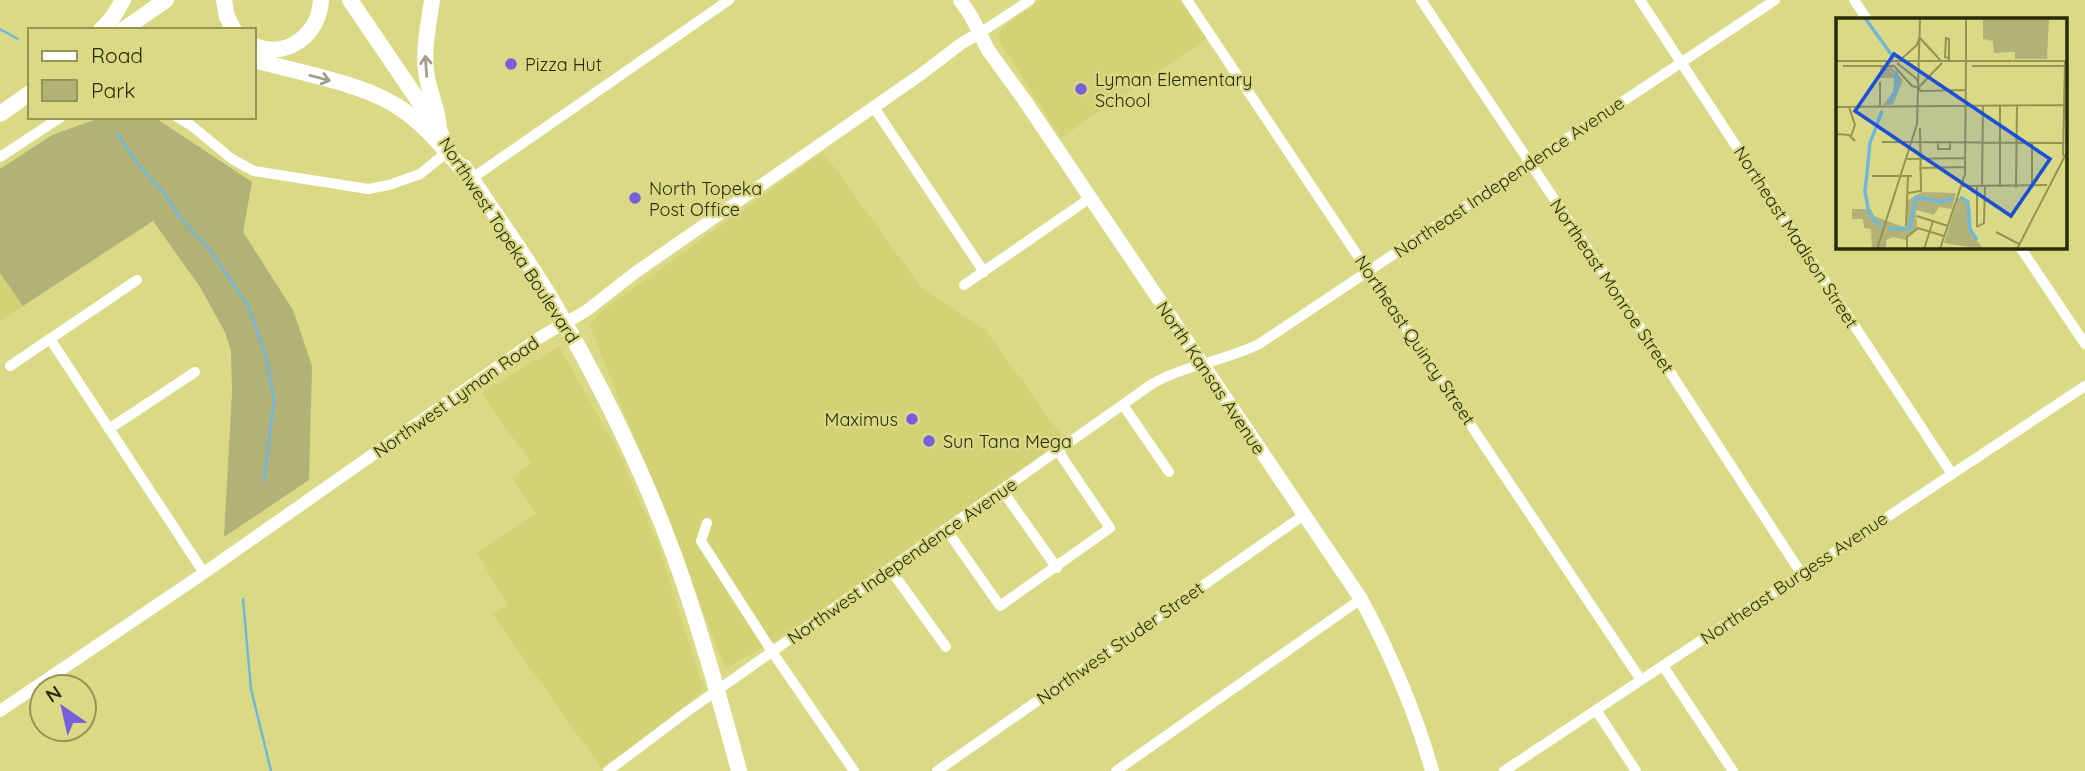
<svg xmlns="http://www.w3.org/2000/svg" width="2085" height="771" viewBox="0 0 2085 771" font-family="Quicksand,sans-serif">
<style>
.built{fill:#d3d275}
.green{fill:#b2b278}
.lines{fill:none;stroke-linecap:round;stroke-linejoin:round}
.stream{stroke:#71b8d8;stroke-width:2.5}
.minor{stroke:#fff;stroke-width:10}
.tertiary{stroke:#fff;stroke-width:12}
.secondary{stroke:#fff;stroke-width:14}
.primary{stroke:#fff;stroke-width:16}
.trunk{stroke:#fff;stroke-width:16}
.oneway{stroke:#a09f8f}
.poi-dot{fill:#7860db;stroke:#dada86;stroke-width:2.5}
.labels{text-anchor:middle;dominant-baseline:central;stroke-width:5;stroke-linejoin:round;paint-order:stroke}
.poi-label{font-size:18px;fill:#2b2a06;stroke:#dada86;text-anchor:start}
.street-label{font-size:18px;fill:#2b2a06;stroke:#dada86}
.inset-river{fill:none;stroke:#71b8d8;stroke-width:3.5}
.inset-road{fill:none;stroke:#949453;stroke-width:2}
.view{fill:#1d4ed8;fill-opacity:0.15;stroke:#1d4ed8;stroke-width:3.5}
.inset-edge{fill:none;stroke:#2b2a06;stroke-width:3.5}
</style>
<rect width="100%" height="100%" fill="#dada86"/>
<g class="built">
<polygon points="1040,0 1181,0 1207,38 1061,138 999,41 998,35 1002,28"/>
<polygon points="823,152 921,287 984,328 1064,439 787,634 727,668 721,657 590,326 599,313"/>
<polygon points="0,273 23,306 0,321"/>
<polygon points="559,346 619,453 658,544 704,690 653,733 601,768 493,615 508,605 476,553 536,514 512,478 531,463 481,393"/>
</g>
<polygon class="green" points="102,117 157,119 252,182 243,232 293,310 312,366 309,480 224,537 232,392 231,351 225,332 200,287 153,221 23,306 0,273 0,169 52,135"/>
<g class="lines">
<g class="stream">
<polyline points="0,29 18,39"/>
<polyline points="117,133 137,163 165,194 179,216 210,250 248,306 266,356 274,400 264,480"/>
<polyline points="243,599 251,689 271,771"/>
</g>
<g class="minor">
<polyline points="1187,0 1641,680"/>
<polyline points="1421,0 1672,375 1801,573"/>
<polyline points="1640,0 1952,474"/>
<polyline points="1854,0 1867,19"/>
<polyline points="980,33 1030,0"/>
<polyline points="873,106 984,272"/>
<polyline points="177,117 192,126 232,159 254,171 368,189 389,185 420,174 451,149"/>
<polyline points="0,157 61,117"/>
<polyline points="471,179 729,0"/>
<polyline points="2020,247 2085,344"/>
<polyline points="964,285 1090,198"/>
<polyline points="50,339 204,573"/>
<polyline points="10,366 137,280"/>
<polyline points="1123,405 1169,472"/>
<polyline points="109,429 195,372"/>
<polyline points="1002,490 1057,568"/>
<polyline points="707,523 701,541 773,653 854,771"/>
<polyline points="946,529 1000,606 1110,528 1058,451"/>
<polyline points="890,569 946,647"/>
<polyline points="1663,666 1733,771"/>
<polyline points="1596,710 1636,771"/>
<path d="M608,771l77,-58 467,-329c33,-19 73,-23 107,-40l516,-344"/>
<polyline points="937,771 1304,515"/>
<polyline points="1116,771 1361,599"/>
<polyline points="1504,771 2085,386"/>
</g>
<polyline class="tertiary" points="0,711 204,573 542,336 586,311 636,272 920,75 962,43 980,33"/>
<path class="secondary" d="M960,0l11,16 17,34 37,51 336,498c30,56 54,111 71,172"/>
<g class="primary">
<polyline points="350,0 441,134"/>
<path d="M464,167c29,46 63,90 90,137 47,81 89,166 121,254 25,69 45,141 64,213"/>
</g>
<g class="trunk">
<polyline points="224,0 227,17 234,30"/>
<path d="M432,0c-3,23 -9,48 -6,71 2,21 13,38 13,59"/>
<polyline points="101,30 113,17 123,0"/>
<polyline points="123,30 166,0"/>
<path d="M254,46c34,13 65,-12 67,-46"/>
<path d="M254,60c46,13 116,24 153,53 23,17 45,45 64,66"/>
<polyline points="0,114 30,93"/>
</g>
</g>
<defs><path id="oneway-shaft" d="M-6 0H5M1.5-3L5.5 0L1.5 3" fill="none" stroke-width="1.6" stroke-linecap="round" stroke-linejoin="round" transform="scale(1.75)"/></defs>
<g class="oneway">
<use href="#oneway-shaft" transform="translate(426 66) rotate(-94)"/>
<use href="#oneway-shaft" transform="translate(320 78) rotate(15)"/>
</g>
<g class="poi-dot">
<circle cx="511" cy="64" r="7"/>
<circle cx="1081" cy="89" r="7"/>
<circle cx="635" cy="198" r="7"/>
<circle cx="912" cy="419" r="7"/>
<circle cx="929" cy="441" r="7"/>
</g>
<g class="labels">
<g class="poi-label">
<text x="525" y="64">Pizza Hut</text>
<text x="1095" y="79">Lyman Elementary<tspan x="1095" dy="21">School</tspan></text>
<text x="649" y="188">North Topeka<tspan x="649" dy="21">Post Office</tspan></text>
<text x="898" y="419" text-anchor="end">Maximus</text>
<text x="943" y="441">Sun Tana Mega</text>
</g>
<g class="street-label">
<text transform="translate(1509 177) rotate(-34)">Northeast Independence Avenue</text>
<text transform="translate(1796 237) rotate(57)">Northeast Madison Street</text>
<text transform="translate(509 240) rotate(57)">Northwest Topeka Boulevard</text>
<text transform="translate(1612 286) rotate(56)">Northeast Monroe Street</text>
<text transform="translate(1415 340) rotate(56)">Northeast Quincy Street</text>
<text transform="translate(1211 378) rotate(56)">North Kansas Avenue</text>
<text transform="translate(456 397) rotate(-35)">Northwest Lyman Road</text>
<text transform="translate(902 561) rotate(-35)">Northwest Independence Avenue</text>
<text transform="translate(1794 578) rotate(-34)">Northeast Burgess Avenue</text>
<text transform="translate(1120 643) rotate(-35)">Northwest Studer Street</text>
</g>
</g>
<g transform="translate(1836 18)">
<rect width="231" height="231" fill="#dada86"/>
<path d="M147,0h66l-2,41h-32v-7l-21,1 -1,-12 -10,-2zM44,48h11l12,14 -10,25h-10l10,-13 1,-14h-14zM86,174l34,1 -4,16 -13,-2 -5,8 -18,-5 1,17 -11,13 -13,-3 -7,3v9h-14l-1,-20 -7,-1 -1,-9h-11v-10h19l3,7 32,12v-27zM122,180l10,4 3,30 12,17 -39,-6z" fill="#b2b278"/>
<path class="inset-river" d="M29,0l28,39M53,85l8,-14 -1,-18M124,179l8,5 2,27 7,11M44,208l-11,-13 -4,-21 5,-49 12,-32M52,211l22,-1 6,-31 25,5 12,-4"/>
<path class="inset-road" d="M84,20l21,23M113,40l-4,-1 1,-19 3,1v21M0,43h231M130,43v-43M62,44l19,-17 3,-10M61,45l20,16 3,12M7,48h51l18,20 8,2M136,48h95M84,68l22,-23M84,73l45,-1M0,89l228,-2M13,89l6,18 -4,11M44,89v-25M0,116l13,1 6,6M102,123v8h12v-8M46,124l182,1M227,138l2,-96M71,141l58,-1M83,150l46,-1M36,158h40M125,168l86,-1M146,169l1,-82M164,169v-82M180,170l1,-83M196,170v-45M72,175l13,-2 -1,-63M81,198l31,10M70,208l2,-50M141,209l7,-4 1,-36M141,209v-40M160,214l23,12M41,231l40,-125 3,-106M71,231v-12l11,-9 26,8M88,231l9,-28M104,231l25,-75 1,-113M181,231l50,-97"/>
<path class="view" d="M58,36l156,105 -39,57 -156,-105z"/>
<rect width="231" height="231" class="inset-edge"/>
</g>
<rect x="28" y="28" width="228" height="91" fill="#dada86" stroke="#949453" stroke-width="2"/>
<rect x="42" y="51" width="35" height="10" fill="#ffffff" stroke="#949453" stroke-width="2"/>
<text x="91" y="63" font-size="21" fill="#2b2a06">Road</text>
<rect x="42" y="80" width="35" height="21" fill="#b2b278" stroke="#949453" stroke-width="2"/>
<text x="91" y="98" font-size="21" fill="#2b2a06">Park</text>
<g transform="translate(63 708) rotate(326)"><circle r="33" fill="#dada86" stroke="#949453" stroke-width="2"/>
<path d="M0-5L12 26L0 18L-12 26Z" fill="#7860db"/>
<text y="-10" font-size="19" font-weight="bold" text-anchor="middle" fill="#2b2a06">N</text>
</g>
</svg>
